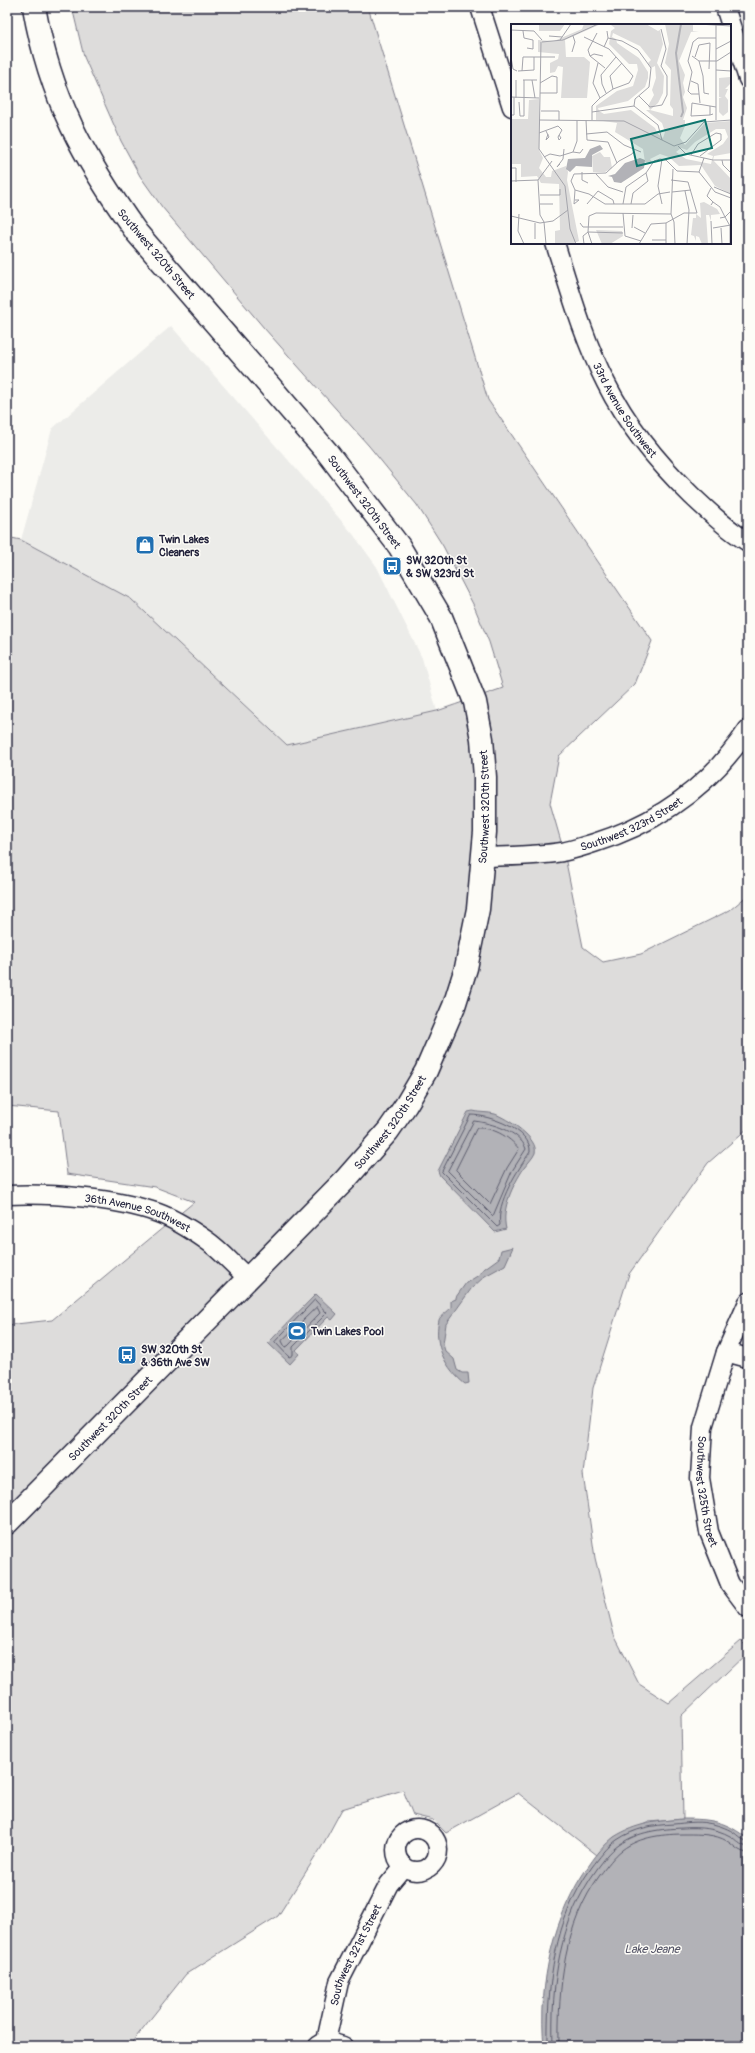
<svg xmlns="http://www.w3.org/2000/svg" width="755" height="2053" viewBox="0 0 755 2053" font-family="Pangolin,sans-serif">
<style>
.built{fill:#ecece9}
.green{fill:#dddcdb;stroke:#807f8b}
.water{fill:#b2b2b7;stroke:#787885}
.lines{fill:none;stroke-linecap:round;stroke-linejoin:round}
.shore{stroke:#5c5c6d;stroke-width:1}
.minor-casing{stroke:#22223b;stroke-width:21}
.secondary-casing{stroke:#22223b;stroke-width:25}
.minor{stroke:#fdfcf7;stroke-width:18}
.secondary{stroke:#fdfcf7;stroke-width:22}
.labels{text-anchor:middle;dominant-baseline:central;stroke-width:3;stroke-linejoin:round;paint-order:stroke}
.street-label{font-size:11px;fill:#22223b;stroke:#fdfcf7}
.poi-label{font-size:11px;font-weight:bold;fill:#22223b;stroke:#fdfcf7;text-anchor:start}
.water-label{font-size:12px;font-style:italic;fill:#545466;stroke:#fdfcf7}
.inset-river{fill:none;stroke:#b2b2b7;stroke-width:2}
.inset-road{fill:none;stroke:#a5a5ac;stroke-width:1}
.view{fill:#0f766e;fill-opacity:0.15;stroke:#0f766e;stroke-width:2}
.inset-edge{fill:none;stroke:#22223b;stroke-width:2}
</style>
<rect width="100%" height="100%" fill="#fdfcf7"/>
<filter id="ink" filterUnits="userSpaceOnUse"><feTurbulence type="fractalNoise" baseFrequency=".025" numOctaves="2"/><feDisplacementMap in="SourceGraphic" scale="8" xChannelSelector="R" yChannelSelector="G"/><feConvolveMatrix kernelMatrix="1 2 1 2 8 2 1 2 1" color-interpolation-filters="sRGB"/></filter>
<g filter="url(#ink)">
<polygon class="built" points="171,326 353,534 377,567 422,658 437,711 287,745 131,599 21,540 52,429"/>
<polygon class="green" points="72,7 368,7 488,400 652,641 635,684 559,756 550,803 564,852 583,947 603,962 641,954 730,910 748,895 748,1128 708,1163 629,1274 593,1388 583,1474 595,1558 614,1635 639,1684 669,1703 741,1641 748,1648 748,1652 681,1716 683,1819 649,1822 613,1838 597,1855 518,1793 446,1833 433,1820 413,1815 403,1790 342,1809 321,1848 278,1916 186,1974 129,2046 7,2046 7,1325 52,1320 194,1202 155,1187 67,1174 59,1111 7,1106 7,537 21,540 131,599 287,745 437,711 503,688 489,642 474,606 443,546 417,505 369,446 264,328 162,207 140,176 121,141 84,57"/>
<g class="water">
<path d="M473,1111c7,2 15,1 22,3 11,4 44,24 40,39 -2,5 -8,11 -11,15 -11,17 -23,40 -18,61l-11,3 -55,-56 -2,-5 30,-59z"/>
<path d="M513,1247l-8,18 -20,11 -14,13 -25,35 -3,20 2,7 9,8 3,11 5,3h6l1,10 -4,1c-19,-15 -32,-39 -26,-64 1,-5 10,-8 12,-13 0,-2 0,-4 0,-6l5,-2v-2l10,-14 13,-8 2,-4 18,-13 2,-8z"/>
<polygon points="316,1294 337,1314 332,1320 328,1317 296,1350 299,1354 290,1364 268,1343"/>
<path d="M683,1819c28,0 43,2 65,20v207h-204c-6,-61 9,-132 46,-182 6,-9 15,-20 24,-27 22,-14 44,-16 69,-18z"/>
</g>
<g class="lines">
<g class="shore">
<path d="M471,1115c18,0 61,15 59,37 -12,18 -34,50 -30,73l-3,2 -55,-55z"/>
<path d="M474,1121c17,2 46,10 52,28l-14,22 -19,45 -45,-45z"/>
<path d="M477,1128c15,-1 32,8 42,21l-12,19 -17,36 -34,-34z"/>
<polygon points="315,1300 327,1313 293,1347 293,1355 289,1357 275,1342"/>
<polygon points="317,1307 320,1313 288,1346 285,1347 282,1341"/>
<path d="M548,2046c-1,-62 6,-127 44,-179 7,-9 15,-20 25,-27 18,-12 36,-15 57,-16 11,-1 23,-3 33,-1 8,1 20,5 26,9 5,3 9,9 15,9"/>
<path d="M553,2046c-2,-62 6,-125 44,-177 6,-8 13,-18 22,-24 19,-14 42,-16 64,-17 16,-1 33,0 47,8 7,4 10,10 18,11"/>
<path d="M559,2046c-1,-59 5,-122 41,-171 7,-9 14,-19 22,-25 18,-14 43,-16 64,-16 14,0 29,0 41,7 8,5 11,11 21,12"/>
</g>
<g class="minor-casing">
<g id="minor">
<polyline points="480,7 512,107"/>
<polyline points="725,7 748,79"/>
<path id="s1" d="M555,243c15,47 28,95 51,140 21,42 52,80 86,113 17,16 35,33 56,46"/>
<path id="s2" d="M483,857c27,-1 53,-1 79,-5 11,-2 22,-6 32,-9 64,-20 117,-58 154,-114"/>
<path id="s3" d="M7,1195c45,-2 109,3 151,18 14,5 35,18 48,27 15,10 29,27 43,39"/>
<path id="s4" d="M748,1302l-22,50 -23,75 -3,51 9,54 21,52 18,24"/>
<polyline points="726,1352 748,1358"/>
<circle cx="417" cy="1850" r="21"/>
<polyline points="326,2041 343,2046"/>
<path id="s5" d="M318,2046l8,-5 13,-59 50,-98 15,-18"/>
</g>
</g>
<g class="secondary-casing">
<g id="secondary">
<path id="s6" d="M7,1523l338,-343 43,-49 18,-26 20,-34 28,-65 12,-38 12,-59 7,-77v-55l-3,-38 -7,-37 -34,-85 -42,-71 -72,-94 -190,-219c-53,-74 -87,-135 -103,-226"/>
</g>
</g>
<use href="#minor" class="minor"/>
<use href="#secondary" class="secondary"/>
</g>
</g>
<defs>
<g id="shop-square" transform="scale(1)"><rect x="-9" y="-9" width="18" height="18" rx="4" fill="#1f6fb2" stroke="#fdfcf7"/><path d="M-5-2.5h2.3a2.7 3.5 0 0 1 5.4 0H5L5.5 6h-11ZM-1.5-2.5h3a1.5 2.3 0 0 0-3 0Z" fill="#fff"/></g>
<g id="bus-square" transform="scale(1)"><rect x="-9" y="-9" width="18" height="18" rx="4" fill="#1f6fb2" stroke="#fdfcf7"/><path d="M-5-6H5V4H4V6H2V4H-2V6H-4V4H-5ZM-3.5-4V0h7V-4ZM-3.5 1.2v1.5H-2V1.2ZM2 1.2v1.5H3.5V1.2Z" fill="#fff"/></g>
<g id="stadium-square" transform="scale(1)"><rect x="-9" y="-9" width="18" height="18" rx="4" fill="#1f6fb2" stroke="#fdfcf7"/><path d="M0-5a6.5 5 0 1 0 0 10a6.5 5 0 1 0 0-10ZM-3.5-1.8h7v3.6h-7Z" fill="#fff"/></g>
</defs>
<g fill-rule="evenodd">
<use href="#shop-square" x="145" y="545"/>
<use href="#bus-square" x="392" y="566"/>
<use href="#stadium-square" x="297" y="1331"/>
<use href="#bus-square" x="127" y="1355"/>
</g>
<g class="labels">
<g class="street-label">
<text transform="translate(156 254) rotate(50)">Southwest 320th Street</text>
<text stroke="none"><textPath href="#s1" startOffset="182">33rd Avenue Southwest</textPath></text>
<text transform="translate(364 502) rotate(53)">Southwest 320th Street</text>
<text stroke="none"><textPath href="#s6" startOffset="891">Southwest 320th Street</textPath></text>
<text stroke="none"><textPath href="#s2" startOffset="154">Southwest 323rd Street</textPath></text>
<text stroke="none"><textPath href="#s6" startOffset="555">Southwest 320th Street</textPath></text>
<text stroke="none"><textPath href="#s3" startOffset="133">36th Avenue Southwest</textPath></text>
<text stroke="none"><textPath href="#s6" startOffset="147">Southwest 320th Street</textPath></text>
<text stroke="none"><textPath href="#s4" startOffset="198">Southwest 325th Street</textPath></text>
<text stroke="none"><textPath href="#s5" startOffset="101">Southwest 321st Street</textPath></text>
</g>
<g class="poi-label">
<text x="159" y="539">Twin Lakes<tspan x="159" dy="13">Cleaners</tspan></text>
<text x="406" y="560">SW 320th St<tspan x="406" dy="13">&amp; SW 323rd St</tspan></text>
<text x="311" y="1331">Twin Lakes Pool</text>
<text x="141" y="1349">SW 320th St<tspan x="141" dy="13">&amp; 36th Ave SW</tspan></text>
</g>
<g class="water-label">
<text x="652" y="1949">Lake Jeane</text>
</g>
</g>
<g transform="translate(511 24)">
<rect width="220" height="220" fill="#fdfcf7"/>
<path d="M28,0h26l-5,7h-21zM73,0h17l-36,16 1,17h18l6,5 -3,36h-26l2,-31 -5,-1 -3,6 -5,1v-10l8,-4 1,-5 -21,-2v-12l16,1 28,-12zM94,0h41l12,7 2,-1 3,14 -6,19 7,13 -1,17 -5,10 -8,7 23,6v-7l-3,-4 1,-35 -6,-7 4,-19 -4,-20h28v7h6l-8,1 -12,29 6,14 -2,8 2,9 -2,5 4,11 -4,12h2v6l-5,12 5,7 20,-22 26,-2v32l-17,3 -1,4 18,19v15l-16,-8 -14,-21 -22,1 -10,-9 -9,-3 -10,5 2,3h-7l-2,-13 -28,-17 2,-9 -21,-3v-14l21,-15 16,-5 5,-16 -1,-6h-8l-20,-20 2,-13 4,-3 -4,-3zM102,9l27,13 11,14 -3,3 3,5 4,-2 1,12 -4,12 2,5 -6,11 2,4h-4l16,13 3,9 -2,6 -5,-4 -3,-6 -24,-18 -27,4 -5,-3 -1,-3 30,-7 17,-14 3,-9v-6l-9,-14 -22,-15 -1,-4 -4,-2zM205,105h9l3,8 -5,7 -16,10 6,2 -2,8 -25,-5 -10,-7 5,-4 6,2 8,-8zM219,53v7l-5,5h3l-3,7 3,4v12l-5,4 -4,-4v-14l3,-1h-3v-19zM28,75v51l4,8 -4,10 7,9h5l1,-6 14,-5 2,6 -1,8 12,61 -7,3h-22l5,-1v-12l5,-1 -1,-46 -18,-1 -4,-7 -16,1v-13h-10v-45h17l1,-19zM89,128l4,5h6l2,11 -7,4h-12l-1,-16zM193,178l13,7 3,5 -9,1v6l-2,-6h-3l2,29h-6l-3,-7 -3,-1v5l-2,-5 -3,-1 2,-17h3v-4l5,4 -1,-15zM85,206l26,1 1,5 -13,8h-8z" fill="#dddcdb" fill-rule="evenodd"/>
<path d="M89,121l3,4 -11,6v12l-16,-1 -6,6 -4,-3 2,-10 17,-1 5,-9zM129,134l5,2 -1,8 -23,15 -7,-1 -2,-5 -4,-1 7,-2 10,-11z" fill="#b2b2b7"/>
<path class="inset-river" d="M170,0l-5,29 7,59 -2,5"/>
<path class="inset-road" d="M187,0l33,2M0,6l23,1 8,9M12,7l1,7 9,2v9l-6,-1M38,12l13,1M73,13l25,12 24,27 -4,7 -16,6 -13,9M97,14l14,3 16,9 13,18 -2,19 -14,12 -1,7M49,16l11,-16M30,18l-2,107 26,37 5,43 6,15M31,18l21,-2 35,-16M93,23l4,-9 -1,-7M205,25l15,-8M61,28l3,-10 -2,-6M79,32l-2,-6 9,-17M79,32l15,12M79,32l4,-2 9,2M181,32l7,5h18l14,-9M0,33l2,12 4,2M184,33l4,-12 11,-2 -1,26M188,37l4,15 1,17 5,1M150,42l6,10v19l-5,10M150,42l5,-17 -5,-20M205,46l15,1M7,47l16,-1v-13M11,47l1,-14h32M12,56h14M21,56l3,18M180,57l7,3 2,19M102,65l-3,-13 12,-13M29,69h17v-16l-5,-1 -12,7M95,69l-4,-9 -1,-9 15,-18M188,70h-8l-3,-3 4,-19 -4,-11 5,-19 5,-4h18M128,72l11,11 12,-2M0,73l28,1M5,74v-18M8,78l1,14h4v-36M123,82l24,19 4,15M199,82v9l3,-1M30,87h18v9M81,88l42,-6M0,91h3v-18M199,91l-19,1 1,-13 24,4M28,96l85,1 50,25 12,-4 18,-20 27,-2M75,96l1,20 21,2 9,21M81,96v-14l8,-8 -7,-15 5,-20M205,96v-96M47,102l4,4 -4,7 1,3 2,-2 -2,-3M35,107l3,6 -3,3 2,-6M28,109l19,-7M75,110l21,-2 17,13 17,7M167,122l8,8 27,6h18M62,128l4,-11v-21M180,131l7,-11 18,-11 5,1v6l-21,16M33,133l6,-3 10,2 13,-4 7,1 3,-4M211,136l1,5 8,8M49,140l-3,3 6,-8 1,-10M0,144h5v14M162,145l-2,45 3,8 1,22M71,148v8l6,3M188,148l5,-14M85,150l12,13 15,5M27,156l2,35 4,7 2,22M27,156l14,-19M0,157l27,-1M203,163l17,7M64,166l14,4 16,10h40l13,-10 12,-2M174,167l4,19 -2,34M161,168l19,-2M29,171h20v-6M64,176h4l-5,4 1,-14 -4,-9 3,-7 32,-1 13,-12 13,-7 2,-3M202,178l7,5 5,10 -5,1M29,180h13M76,180l11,-13 15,9 1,4M112,180l3,-17 20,-14 8,-12 6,-2 6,1 11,11 22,1 16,20 16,6M120,180l2,-11 15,-12 -2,-8M151,180l-4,-18 4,-27M200,181l2,-3 -6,-6 4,-8M112,189l2,23 16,5M8,190l-1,17 6,13M0,192l29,7 13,-2 15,-11M78,192l7,-3 75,1M78,192l-1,16 4,12M200,197l1,23M69,199l3,4h40M155,199v21M123,203l11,6M121,204l1,-13M202,204l18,-3M210,204l1,16M24,215v-16M141,216h14M73,220l-1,-8 5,-4 35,1M128,220l12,-20 15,-1 18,-10h13l-9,-31 -17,-2M219,220v-18l-5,-9 6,-6"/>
<path class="view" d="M194,96l7,28 -75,18 -6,-27z"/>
<rect width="220" height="220" class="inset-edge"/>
</g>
<rect width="755" height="2053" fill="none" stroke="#fdfcf7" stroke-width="24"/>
<rect x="12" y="12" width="731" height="2029" fill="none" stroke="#22223b" stroke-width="1.5" filter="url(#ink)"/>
</svg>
